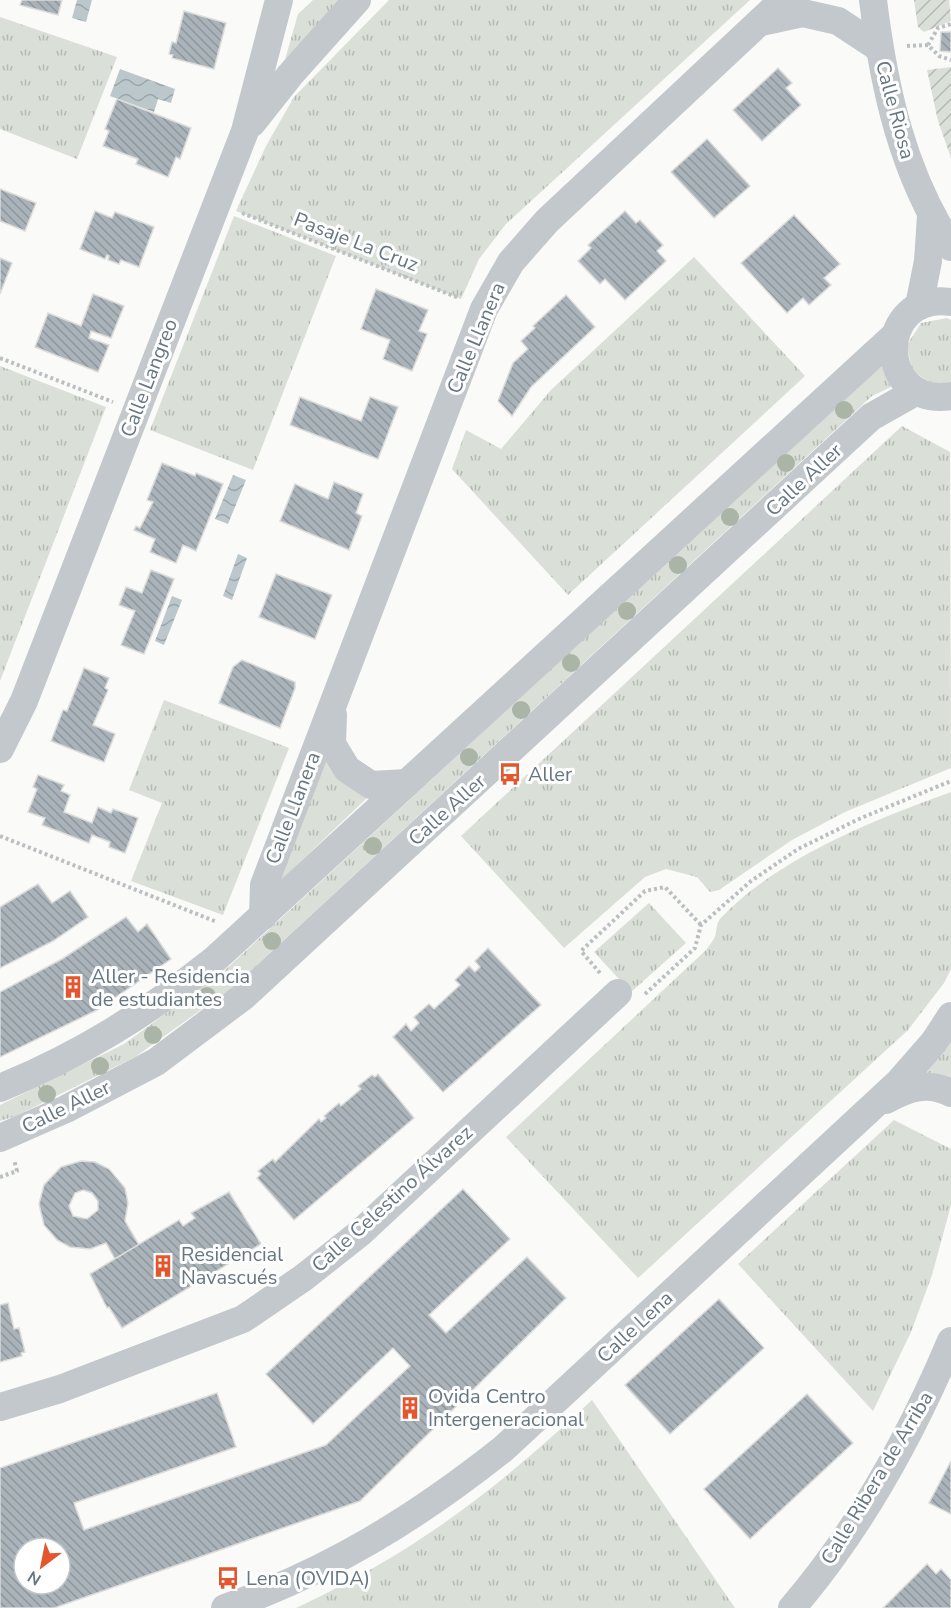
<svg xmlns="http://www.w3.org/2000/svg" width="951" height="1608" viewBox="0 0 951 1608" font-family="'Nunito Sans',sans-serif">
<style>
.grass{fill:url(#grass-tufts)}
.garden{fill:url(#garden-furrows)}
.water{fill:url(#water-waves)}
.building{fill:url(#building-back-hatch);stroke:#dcdcda;stroke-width:1.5;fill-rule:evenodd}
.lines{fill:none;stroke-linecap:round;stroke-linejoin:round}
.path{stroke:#bbbfc2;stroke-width:4;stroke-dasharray:3 3;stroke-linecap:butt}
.street{stroke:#c3c8cc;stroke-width:28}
.tree{fill:#aab4a7}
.labels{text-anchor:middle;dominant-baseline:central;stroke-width:6;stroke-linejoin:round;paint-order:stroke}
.street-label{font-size:20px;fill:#657683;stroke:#fff}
.poi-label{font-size:20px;fill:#657683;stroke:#fff;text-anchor:start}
</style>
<defs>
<pattern id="grass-tufts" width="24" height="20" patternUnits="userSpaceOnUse" patternTransform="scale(1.5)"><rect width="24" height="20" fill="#dadfd7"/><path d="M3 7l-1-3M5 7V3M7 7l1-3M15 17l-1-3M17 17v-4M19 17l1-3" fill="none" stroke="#b4b9b4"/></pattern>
<pattern id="garden-furrows" width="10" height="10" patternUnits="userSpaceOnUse" patternTransform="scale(1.5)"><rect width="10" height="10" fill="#dadfd7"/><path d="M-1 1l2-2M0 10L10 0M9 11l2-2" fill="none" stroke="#b4b9b4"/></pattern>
<pattern id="water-waves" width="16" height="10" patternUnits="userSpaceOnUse" patternTransform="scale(1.5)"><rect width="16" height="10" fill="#bbc7cb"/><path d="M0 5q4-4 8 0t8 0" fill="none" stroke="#9ca6aa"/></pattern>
<pattern id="building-back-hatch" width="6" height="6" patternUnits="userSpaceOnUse" patternTransform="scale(1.5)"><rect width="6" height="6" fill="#aab3b9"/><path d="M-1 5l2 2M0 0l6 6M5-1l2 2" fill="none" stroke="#8e969c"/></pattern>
</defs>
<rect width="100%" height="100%" fill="#fafaf8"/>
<g class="grass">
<polygon points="313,0 344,0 284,63 298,14"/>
<polygon points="389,0 750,0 506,224 479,259 461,299 236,211 266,146 294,97"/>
<polygon points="0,17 117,57 77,159 0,129"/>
<polygon points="234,216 336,256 253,470 150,430"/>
<polygon points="694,257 805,376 568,595 452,469 466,430 501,449 551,390"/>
<polygon points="947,318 951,320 951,382 935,385 912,371 907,345 921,323"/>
<polygon points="881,365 891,387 872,396 233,987 135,1057 16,1116 0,1121 0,1105 124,1044 224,971"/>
<polygon points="0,366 106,407 0,681"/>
<polygon points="902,426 950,452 951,768 845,812 792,840 719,890 710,892 697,877 666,869 645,877 564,948 461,836"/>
<polygon points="164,700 289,748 223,915 131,881 162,803 129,790"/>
<polygon points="325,751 369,796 277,884"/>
<path d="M951,792v177l-7,14 -36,47 -270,248 -132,-141 199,-186c3,-4 8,-9 10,-15 2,-6 1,-12 5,-17 57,-61 154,-99 231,-127z"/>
<polygon points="649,903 686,943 631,992 594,952"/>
<polygon points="951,1033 951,1079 916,1073"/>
<polygon points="894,1120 951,1149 951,1205 932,1275 911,1332 873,1411 738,1264"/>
<path d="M592,1400l143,208h-439c120,-56 200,-118 296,-208z"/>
</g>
<g class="garden">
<polygon points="914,0 949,0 951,21 924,32 918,27"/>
<polygon points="951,67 951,158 938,121 927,70"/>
</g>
<g class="water">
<polygon points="77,0 92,0 86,22 72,18"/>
<polygon points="120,69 175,89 171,103 158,99 154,112 110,96"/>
<polygon points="233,475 246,480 228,524 215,519"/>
<polygon points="238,554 247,558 232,600 223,596"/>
<polygon points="172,596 182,600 164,645 155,641"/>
</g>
<g class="building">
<polygon points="22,0 62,0 58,15 20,5"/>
<polygon points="184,11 226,23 214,69 172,58 173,55 169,54 172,42 176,43"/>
<polygon points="941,32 951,32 951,52 940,51"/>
<polygon points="778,68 792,83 786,88 801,105 762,141 733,110"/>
<polygon points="117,99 191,128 180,159 176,157 168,177 136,164 138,159 103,146 109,131 105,129"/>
<polygon points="707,139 750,186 714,218 671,172"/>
<polygon points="0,189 36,203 25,231 0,221"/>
<polygon points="95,211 112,218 115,212 154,227 139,267 121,260 119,264 108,260 109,256 107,255 105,259 80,249"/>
<polygon points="625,211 636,223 640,220 663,245 657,251 666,261 625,300 605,279 600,284 578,261 591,248 588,245"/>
<polygon points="794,215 840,264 824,278 831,285 809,305 803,298 787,313 741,263"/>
<polygon points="0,258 12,263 0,294"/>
<polygon points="376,289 428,310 419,331 427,334 412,371 383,359 390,340 361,329"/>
<polygon points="93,294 124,306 111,338 91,331 89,338 109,345 98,372 35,347 48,313 81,326"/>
<polygon points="566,295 595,327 531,387 512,416 498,401 513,363 528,349 521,341 535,328 533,326"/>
<polygon points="300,397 361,421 370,397 398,407 378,459 290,425"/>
<polygon points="162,463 195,476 196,473 223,484 196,551 183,545 176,563 150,552 155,539 134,530 136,526 140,528 153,502 147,500"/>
<polygon points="334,482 363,494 356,513 362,516 349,550 280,521 295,484 328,499"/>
<polygon points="151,570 174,579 144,654 121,645 135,611 119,605 126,587 142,593"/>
<polygon points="276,574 332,595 315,639 259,617"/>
<polygon points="242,660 295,682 295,688 280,728 219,703 233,667"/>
<polygon points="84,668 109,678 105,688 108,690 93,725 115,734 104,762 51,741 63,710 67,711"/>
<polygon points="38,775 64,785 61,791 70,795 64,812 92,823 98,807 111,813 113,809 138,818 125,853 109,847 110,842 92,835 89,843 42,825 45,818 28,812 37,789 33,787"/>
<polygon points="38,884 52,903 70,891 88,917 53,941 0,968 0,907"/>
<polygon points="126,917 138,932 147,924 171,959 97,1010 0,1057 0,992 62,959"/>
<polygon points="488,948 541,1005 443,1092 393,1037 406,1024 411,1031 419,1023 414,1017 429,1004 434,1009 460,985 455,980 469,966 475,972 480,967 475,961"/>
<polygon points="378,1074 414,1118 294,1220 257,1178 261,1174 258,1171 273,1159 275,1162 319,1119 321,1122 326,1118 324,1116 339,1103 341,1106 361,1089 358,1086 372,1075 375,1077"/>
<path d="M81,1161l14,1 14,7 16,19 3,15 -3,18 14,24 -24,14 -9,-16 -16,6 -20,-2 -13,-7 -13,-15 -5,-21 5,-19 17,-18zM83,1190l9,3 6,8v9l-11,9 -14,-3 -4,-10 6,-13z"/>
<path d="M463,1189l47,50 -81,76 17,18 81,-76 39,41 -206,203 -306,107h-54v-140l217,-75 19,54 -162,56 10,27 242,-85 84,-79 -17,-18 -80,76 -47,-50zM24,1548h36v36h-36z"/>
<polygon points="229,1192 261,1244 122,1328 109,1307 107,1308 90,1274 179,1220 183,1226 195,1218 191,1213"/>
<polygon points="719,1299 764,1348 670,1434 625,1385"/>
<polygon points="8,1303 14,1329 19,1328 25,1352 21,1353 22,1356 0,1362 0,1305"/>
<polygon points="807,1394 853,1443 750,1539 704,1489"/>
<polygon points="951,1461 951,1514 929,1503"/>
<polygon points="927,1564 936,1574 941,1569 951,1580 951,1608 883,1608"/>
</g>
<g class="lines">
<g class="path">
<polyline points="928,45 938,28 951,24"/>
<polyline points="907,46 928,45 939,56 951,60"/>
<polyline points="242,213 459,298"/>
<polyline points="0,358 113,402"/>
<polyline points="0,836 217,922"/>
<polyline points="600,973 581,951 645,891 665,887 701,925"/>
<polyline points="645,994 695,948 701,925 751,881 798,849 861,818 951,781"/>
<polyline points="0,1177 17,1171 14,1160"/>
</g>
<g class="street">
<path d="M873,0c11,88 29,172 78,247"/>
<polyline points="761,22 803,13 838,21 879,48"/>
<polyline points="252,123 290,75 357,0"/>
<path d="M951,302c-76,-11 -76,106 0,94"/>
<polyline points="919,306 928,261 931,216"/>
<polyline points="333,715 332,744 347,769 371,785 407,783"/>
<polyline points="0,749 24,701 245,131 279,0"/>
<polyline points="263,916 264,885 484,309 511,262 547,221 783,0"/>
<path d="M0,1088c80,-33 146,-74 214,-128l680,-624"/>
<path d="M886,1100c22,-12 41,-19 65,-7"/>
<polyline points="0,1138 66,1109 156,1062 244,996 871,417 917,391"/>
<polyline points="0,1407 60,1389 243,1319 303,1278 360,1233 618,993"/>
<path d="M225,1608c105,-37 191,-90 278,-159l396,-367 35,-40 17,-26"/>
<path d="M792,1608c67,-78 119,-172 159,-267"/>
</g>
</g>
<g class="tree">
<circle cx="844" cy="410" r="9"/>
<circle cx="786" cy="463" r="9"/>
<circle cx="730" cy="517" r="9"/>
<circle cx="678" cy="565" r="9"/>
<circle cx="627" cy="611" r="9"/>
<circle cx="571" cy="663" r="9"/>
<circle cx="521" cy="710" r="9"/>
<circle cx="469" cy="757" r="9"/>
<circle cx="373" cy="846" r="9"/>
<circle cx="272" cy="941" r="9"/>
<circle cx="207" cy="996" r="9"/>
<circle cx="153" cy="1035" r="9"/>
<circle cx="100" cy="1066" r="9"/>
<circle cx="47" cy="1094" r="9"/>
</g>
<defs>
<g id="bus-bare" transform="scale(1.8)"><path d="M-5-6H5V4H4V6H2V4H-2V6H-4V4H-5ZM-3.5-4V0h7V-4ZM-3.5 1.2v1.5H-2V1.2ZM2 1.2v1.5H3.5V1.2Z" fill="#e4572e" stroke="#fff" stroke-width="2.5" paint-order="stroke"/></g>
<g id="building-bare" transform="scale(1.8)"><path d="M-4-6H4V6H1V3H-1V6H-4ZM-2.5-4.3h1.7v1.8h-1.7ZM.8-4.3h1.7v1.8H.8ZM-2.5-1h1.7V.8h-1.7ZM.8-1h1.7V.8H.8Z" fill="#e4572e" stroke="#fff" stroke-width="2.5" paint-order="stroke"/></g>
</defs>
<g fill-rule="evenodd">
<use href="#bus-bare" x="510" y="774"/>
<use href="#building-bare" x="73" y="987"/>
<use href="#building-bare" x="163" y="1266"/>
<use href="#building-bare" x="410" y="1408"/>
<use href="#bus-bare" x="228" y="1578"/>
</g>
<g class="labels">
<g class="street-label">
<text transform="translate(895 110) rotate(75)">Calle Riosa</text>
<text transform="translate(356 242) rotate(21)">Pasaje La Cruz</text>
<text transform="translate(476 338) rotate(-67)">Calle Llanera</text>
<text transform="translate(149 378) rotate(-69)">Calle Langreo</text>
<text transform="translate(804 480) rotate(-43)">Calle Aller</text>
<text transform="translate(293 808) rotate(-69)">Calle Llanera</text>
<text transform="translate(447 810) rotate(-42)">Calle Aller</text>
<text transform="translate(66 1107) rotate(-26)">Calle Aller</text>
<text transform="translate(392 1199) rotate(-42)">Calle Celestino Álvarez</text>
<text transform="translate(635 1327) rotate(-43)">Calle Lena</text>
<text transform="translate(877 1478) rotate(-59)">Calle Ribera de Arriba</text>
</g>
<g class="poi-label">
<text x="528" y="774">Aller</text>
<text x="91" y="976">Aller - Residencia<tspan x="91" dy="23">de estudiantes</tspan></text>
<text x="181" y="1254">Residencial<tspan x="181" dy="23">Navascués</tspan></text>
<text x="428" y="1396">Ovida Centro<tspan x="428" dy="23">Intergeneracional</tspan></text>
<text x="246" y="1578">Lena (OVIDA)</text>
</g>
</g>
<g transform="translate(42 1566) rotate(212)"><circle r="28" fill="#ffffff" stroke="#c1c8cd" stroke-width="1.5"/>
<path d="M0-4.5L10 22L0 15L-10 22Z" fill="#e4572e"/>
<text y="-9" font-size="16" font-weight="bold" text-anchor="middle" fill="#657683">N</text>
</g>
</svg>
